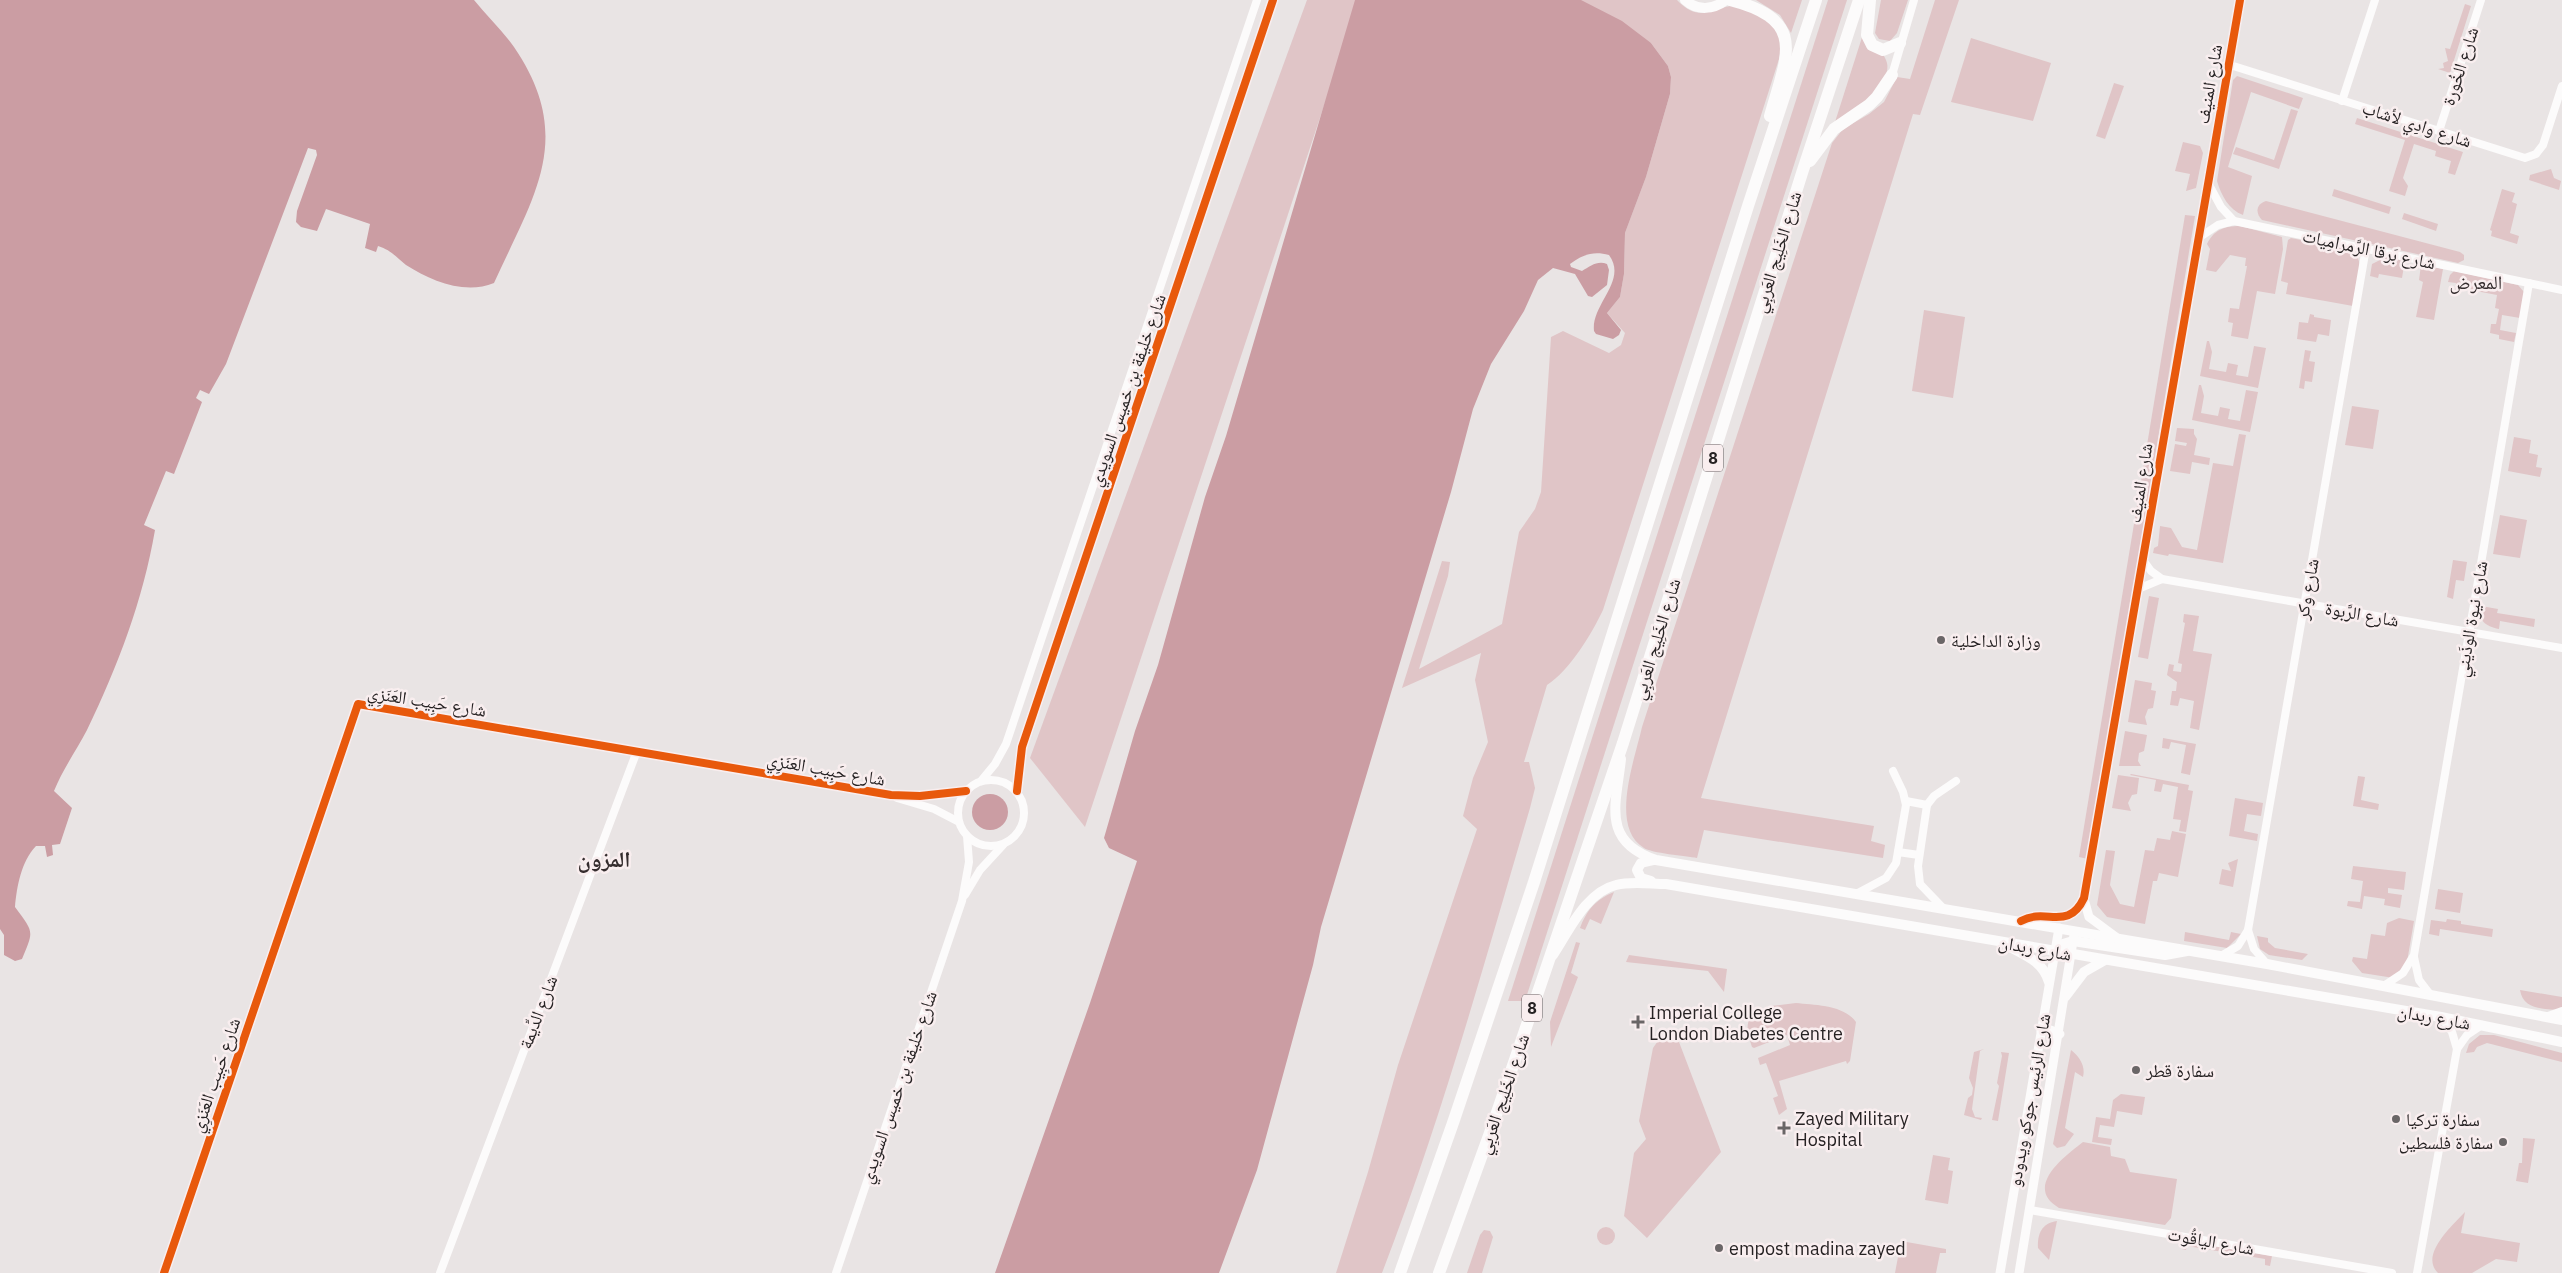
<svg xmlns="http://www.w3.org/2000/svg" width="2562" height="1273" viewBox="0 0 2562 1273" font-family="'IBM Plex Sans','Noto Naskh Arabic',sans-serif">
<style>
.green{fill:#e0c5c7}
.water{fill:#cb9da3}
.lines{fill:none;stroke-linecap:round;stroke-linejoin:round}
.minor{stroke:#fcfbfb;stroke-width:8}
.tertiary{stroke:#fcfbfb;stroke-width:9}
.secondary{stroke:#fcfbfb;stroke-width:10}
.trunk{stroke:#fcfbfb;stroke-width:12}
.cycleway-casing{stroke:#f9eeef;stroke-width:11}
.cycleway{stroke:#e8590c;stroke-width:8}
.poi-dot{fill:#6a6667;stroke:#f9eeef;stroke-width:2}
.labels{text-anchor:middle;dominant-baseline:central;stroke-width:5;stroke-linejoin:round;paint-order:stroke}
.shield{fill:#f9eeef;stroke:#655f60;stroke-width:1}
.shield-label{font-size:16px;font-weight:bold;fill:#262223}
.street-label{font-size:18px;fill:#262223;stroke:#f9eeef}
.poi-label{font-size:18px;fill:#262223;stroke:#f9eeef;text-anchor:start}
.neighbourhood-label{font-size:19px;fill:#352d2e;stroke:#f9eeef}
.district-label{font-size:22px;font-weight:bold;fill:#352d2e;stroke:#f9eeef}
</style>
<rect width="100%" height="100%" fill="#e9e4e4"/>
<g class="green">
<polygon points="1307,0 1359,0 1085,827 1030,758"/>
<path d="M1525,0h152c26,27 38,3 62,6 16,3 37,18 42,33 1,6 -1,14 -2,20l-176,551c-12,25 -33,60 -56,75l-23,77h5l6,26 -5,20c-46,156 -89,313 -148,465h-46l32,-101 30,-107 79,-236 -14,-13 10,-38 15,-36 -13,-62 6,-27 -79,35 40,-127 8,1 -2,14 -29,93 83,-45 17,-92 16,-23 6,-17 10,-155 12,-6 46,22 12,-8 4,-12 -18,-20 13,-16 4,-23 1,-41 21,-56 24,-83 1,-17 -3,-11 -17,-23z"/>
<polygon points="1756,0 1802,0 1791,33 1780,15"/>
<polygon points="1828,0 1847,0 1525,1001 1508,1001"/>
<polygon points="1881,0 1908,0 1897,33 1890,41 1879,39 1875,33"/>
<path d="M1935,0h24l-39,115 -7,-1 -212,684 173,28 -3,15 14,4 -2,13 -179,-28 -7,28c-11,-2 -46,-5 -53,-10 -35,-21 -9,-89 -2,-121l190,-584 11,-14 26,-15 15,-12 13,-25 13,2z"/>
<polygon points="2465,4 2471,6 2450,73 2438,69 2444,68 2443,63 2448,61 2445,48 2450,49"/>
<path d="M1864,31c7,9 18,19 22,29 7,15 -13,37 -24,46 -8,6 -19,9 -27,16z"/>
<polygon points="1971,38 2051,63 2033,121 1951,102"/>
<path d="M2237,76l66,22 -4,11 -48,-17 -23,75 24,9 -9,39c-14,-5 -22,-20 -26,-34l16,-101z"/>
<polygon points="2114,83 2124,86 2105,139 2096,136"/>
<polygon points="2291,109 2298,111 2279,169 2233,154 2236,147 2274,160"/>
<polygon points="2357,118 2463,152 2455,175 2448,173 2451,161 2435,156 2436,151 2414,144 2403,178 2408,186 2405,196 2389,191 2405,140 2355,124"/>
<polygon points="2183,142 2200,146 2203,153 2196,188 2186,191 2190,174 2175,171"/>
<polygon points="2551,169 2554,178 2561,181 2559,190 2529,180 2530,175"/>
<polygon points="2334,189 2391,207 2389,214 2332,196"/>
<polygon points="2502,189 2515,193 2512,202 2517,204 2510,233 2519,236 2517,244 2491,236 2492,231 2490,230"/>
<path d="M2266,201l194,51 4,3v5l-6,3 -196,-43c-7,-7 -6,-16 4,-19z"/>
<polygon points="2404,213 2438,224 2436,231 2402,219"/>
<polygon points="2185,215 2195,216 2088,859 2079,857"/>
<path d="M2240,226l42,11 1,12 -8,45 -18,-3 -9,48 -17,-3 2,-13 -5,-1 2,-14 9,1 8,-43h-2l1,-8 -16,-3 -14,17 -10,-2 4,-21 -3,-5c7,-14 17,-18 33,-18z"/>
<path d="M2291,238l60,12c17,11 5,39 2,56l-67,-12 2,-11 -7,-2 7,-41z"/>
<polygon points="2386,257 2405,260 2402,278 2379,274 2378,278 2370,276 2372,264"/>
<polygon points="2421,265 2443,269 2434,320 2416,317 2423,282 2419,280"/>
<polygon points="2454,271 2518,285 2524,292 2520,318 2502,315 2500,330 2516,333 2514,342 2499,339 2499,335 2490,333 2491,324 2496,324 2499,309 2495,308 2497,295 2460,288 2459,292 2455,292 2456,283 2448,282 2450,275"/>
<polygon points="1924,310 1965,317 1953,398 1912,391"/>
<polygon points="2310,314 2314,315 2314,317 2331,320 2329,336 2318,334 2316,342 2297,339 2299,322 2308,323"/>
<polygon points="2207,341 2209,341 2212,352 2209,369 2226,372 2228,363 2238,365 2236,375 2248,377 2254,346 2266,348 2258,388 2200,376"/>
<polygon points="2305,350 2311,351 2309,361 2315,362 2312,382 2305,381 2304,389 2299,388"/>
<polygon points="2199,385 2201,385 2204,396 2201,413 2218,416 2220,407 2230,409 2228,419 2240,421 2246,390 2258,392 2250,432 2192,420"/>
<polygon points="2352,406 2379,410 2373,449 2345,445"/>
<polygon points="2177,428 2194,429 2194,434 2197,439 2194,455 2210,458 2209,465 2192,462 2190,474 2170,471 2175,444 2186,446 2187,443 2175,441"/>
<polygon points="2239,434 2246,435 2223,563 2169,554 2168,556 2153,553 2154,548 2158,546 2160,526 2171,528 2182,547 2197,550 2213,463 2233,466"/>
<polygon points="2514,437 2531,440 2529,453 2538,455 2536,467 2542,468 2540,477 2508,471"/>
<polygon points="2500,515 2527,520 2520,558 2493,554"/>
<polygon points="2453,560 2467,562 2464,581 2456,580 2453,599 2447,597"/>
<polygon points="2149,596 2159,598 2148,659 2138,657"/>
<path d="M2481,606l17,3 -1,4 38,6 -1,8 -34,-6 -1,8c-14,-3 -21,-8 -18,-23z"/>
<polygon points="2184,614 2199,616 2193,651 2212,654 2199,730 2190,728 2194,701 2180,698 2178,706 2170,705 2172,691 2176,691 2177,682 2167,675 2169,664 2174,665 2173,671 2181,672 2182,664 2178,663 2185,623 2183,622"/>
<polygon points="2135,680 2152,683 2151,690 2156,691 2153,708 2148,709 2145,717 2147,725 2128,722"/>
<polygon points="2125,731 2147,735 2144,751 2139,753 2138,761 2141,766 2119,766"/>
<polygon points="2163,738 2196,744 2190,775 2181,773 2186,745 2171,742 2169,749 2162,748"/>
<polygon points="2131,774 2189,785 2188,790 2193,791 2186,832 2179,831 2181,820 2173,819 2178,787 2163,784 2161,792 2154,791 2156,780 2130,775"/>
<polygon points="2118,775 2139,778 2137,794 2132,795 2128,803 2131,811 2112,808"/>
<polygon points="2358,776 2365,777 2361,800 2379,804 2378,810 2353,806"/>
<polygon points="2235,798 2263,803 2261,816 2247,814 2244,831 2258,834 2257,841 2229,836"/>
<polygon points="2172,831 2186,834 2178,877 2159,873 2157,881 2153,881 2145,924 2107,917 2097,905 2106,850 2115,851 2110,885 2120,904 2134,907 2145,850 2154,851 2157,838 2170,840"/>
<polygon points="2238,859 2233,887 2219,884 2222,869 2231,871 2228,863"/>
<polygon points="2353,866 2406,872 2404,890 2388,888 2388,893 2402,895 2400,908 2384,905 2385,899 2364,896 2362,909 2347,906 2348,901 2360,902 2363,881 2351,879"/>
<polygon points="2438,889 2463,893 2460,913 2435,909"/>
<path d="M1614,892l-13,32 -11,-5 -5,11 -5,-2c7,-18 15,-28 34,-36z"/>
<polygon points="2399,918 2414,921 2407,962 2394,978 2362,973 2352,961 2353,957 2367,959 2371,934 2385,936 2387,923"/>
<polygon points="2447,919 2461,921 2461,924 2493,929 2492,937 2440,929 2439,936 2429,934 2431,920 2446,922"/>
<polygon points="2185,932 2229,940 2231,932 2241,934 2227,948 2184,941"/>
<polygon points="2257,936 2268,938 2268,942 2275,948 2308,954 2302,960 2269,955 2260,949"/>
<polygon points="1576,942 1580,943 1571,973 1578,977 1551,1047 1550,1022"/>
<polygon points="1629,955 1727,969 1724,992 1708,971 1626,962"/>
<path d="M2520,990l42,7v13c-18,-1 -39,0 -42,-20z"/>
<path d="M1796,1003c19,2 48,2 60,19l-6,39 -3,3 -1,-3 -67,20 8,28 -8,6 -6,-17 5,-2 -12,-33 -6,2 -2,-7 32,-13 -3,-10 -33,13 -2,-1c-4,-12 -7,-21 -1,-32l20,-9z"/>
<polygon points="2480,1035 2494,1035 2562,1053 2562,1062 2487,1043 2477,1047 2474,1052 2466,1053 2469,1044"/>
<polygon points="1668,1036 1679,1042 1721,1152 1647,1238 1624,1216 1634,1153 1646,1139 1639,1121 1653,1048 1660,1038"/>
<polygon points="1984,1049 1980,1051 1972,1109 1975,1117 1982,1118 1981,1120 1964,1115 1968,1098 1972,1095 1973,1088 1969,1078 1974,1052"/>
<path d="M2071,1050c8,6 15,16 12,27l-8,-5 -10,56 9,6 -9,12 -8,2 -4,-4z"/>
<polygon points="2001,1052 2009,1053 1998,1121 1992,1120 1999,1086 1997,1083 2002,1056"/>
<polygon points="2121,1094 2145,1097 2142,1115 2117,1111 2114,1127 2100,1125 2098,1137 2112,1139 2111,1145 2092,1142 2096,1117 2110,1119 2113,1100"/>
<polygon points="2523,1138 2535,1139 2528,1183 2516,1181 2519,1163 2522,1163"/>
<path d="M2083,1142l27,5 1,9 14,3 5,13 47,7 -6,39 -6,7 -106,-17c-36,-21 6,-52 24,-66z"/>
<polygon points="1933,1155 1950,1158 1948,1170 1953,1171 1948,1204 1925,1200"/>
<path d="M2465,1212l-4,21 59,10 -3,19 -21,-3 -24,14h-34c-19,-18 15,-48 27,-61z"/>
<path d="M2057,1221l-8,39 -11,-12c-1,-14 4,-25 19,-27z"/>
<circle cx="1606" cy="1236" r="9"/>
<polygon points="1484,1230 1490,1231 1493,1237 1482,1273 1467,1273 1480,1235"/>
<polygon points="1901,1241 1946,1249 1946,1253 1940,1253 1936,1273 1895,1273"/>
<polygon points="2183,1241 2272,1256 2270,1266 2265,1265 2265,1259 2187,1246 2186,1250 2182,1249"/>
</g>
<g class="water">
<path d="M0,0h474c13,16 28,30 40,47 62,91 20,148 -20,236 -29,12 -63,-2 -88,-18 -10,-8 -15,-15 -28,-19l-2,6 -11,-4 5,-24 -44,-15 -9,22 -16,-4 -5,-5 1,-11 20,-56 -1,-5 -8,-2 -82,216 -17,30 -9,-4 -4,8 6,4 -28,72 -8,-3 -22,54 11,5c-12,70 -37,136 -68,200 -11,21 -24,39 -33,61l18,17 -12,36 -8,1 1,10 -6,2 -2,-11h-9c-15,16 -19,40 -21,61 19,26 19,23 7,52l-7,2 -11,-6v-20l-4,-6z"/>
<path d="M1355,0h226l41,21 29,22 17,23 3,11 -1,17 -24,83 -21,56 -1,41 -4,23 -13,16 14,17 -2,5 -6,4 -17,-5 -2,-3c-3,-27 34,-50 15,-76 -15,-4 -26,-1 -39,9l1,3 11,4c8,-5 16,-11 25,-7l2,6 -2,15 -15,12 -4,-1 -13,-22 -22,-6 -15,12 -14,31 -33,53 -18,45 -22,83 -130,435 -8,38 -56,205 -38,103h-224l95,-270 47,-142 -28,-13 -5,-10 31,-107 23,-66 47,-168 21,-61z"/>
<circle cx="990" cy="812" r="18"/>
</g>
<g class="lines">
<g class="minor">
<polyline points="2227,64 2525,158 2536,154 2543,145 2562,86"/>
<polyline points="1892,75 1914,0"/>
<polyline points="2342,101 2375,0"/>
<polyline points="2439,131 2481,0"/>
<polyline points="2208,183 2221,207 2234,221"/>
<polyline points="2197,239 2218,225 2234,221 2562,290"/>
<polyline points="2143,560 2151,571 2162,579"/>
<polyline points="2138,589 2162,579 2562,648"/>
<circle cx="991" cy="813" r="33"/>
<polyline points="981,781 995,764 1006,744 1257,0"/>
<polyline points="1017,791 1022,747 1273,0"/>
<polyline points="897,798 934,809 959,822"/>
<polyline points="1906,801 1927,805"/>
<polyline points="1898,852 1919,855"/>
<polyline points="1856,894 1886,878 1896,863 1906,805 1903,792 1893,771"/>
<polyline points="965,895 980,870 1003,845"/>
<polyline points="1944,909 1920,884 1918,866 1927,805 1934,796 1956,781"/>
<polyline points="2248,930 2254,949 2267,964"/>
<polyline points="2221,956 2238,946 2248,930 2366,248"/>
<polyline points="2414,957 2419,980 2429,993"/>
<polyline points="2385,985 2403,973 2414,955 2529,283"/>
<polyline points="2548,1016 2562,1011"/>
<polyline points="2441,1017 2452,1032 2457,1049"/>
<polyline points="2030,1210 2392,1273"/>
<polyline points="164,1273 358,704 891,795 920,796 966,791"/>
<polyline points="440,1273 637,751"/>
<polyline points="836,1273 962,901 969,862 967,836"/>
<polyline points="2417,1273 2457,1049 2467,1035 2482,1025"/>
</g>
<g class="tertiary">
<polyline points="2084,899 2089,917 2116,937"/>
<path d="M2021,921c25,-14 47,11 63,-23l156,-898"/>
<polyline points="2041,1031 2051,1030 2060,1034"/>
<polyline points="2000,1273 2059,928"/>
<polyline points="2019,1273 2074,935"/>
</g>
<g class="secondary">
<path d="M1685,0c12,11 28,10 41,0"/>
<path d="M1621,759c-5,46 -20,82 35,101l611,104 295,56"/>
<polyline points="1651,881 1641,878 1637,870 1641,863 1654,860"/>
<path d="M2010,947c17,9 33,15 39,35"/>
<polyline points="2055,951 2063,944 2073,941 2165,955 2187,951"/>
<path d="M1553,955c16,-24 33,-63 63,-70 15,-4 35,-1 50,-1l775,133 121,25"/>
<polyline points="2065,997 2084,972 2105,960"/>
</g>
<g class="trunk">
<path d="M1730,0c78,20 57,55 40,116"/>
<polyline points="1870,0 1867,35 1872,45 1883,50 1900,43"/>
<polyline points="1810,161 1834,129 1869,105 1877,97 1892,75"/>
<polyline points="1400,1273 1454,1120 1534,882 1748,206 1816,0"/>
<polyline points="1439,1273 1491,1130 1623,743 1802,173 1859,0"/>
</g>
<g class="cycleway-casing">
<g id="cycleway">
<polyline points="1017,791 1022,747 1273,0"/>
<path d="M2021,921c25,-14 47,11 63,-23l156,-898"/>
<polyline points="164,1273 358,704 891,795 920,796 966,791"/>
</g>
</g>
<use href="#cycleway" class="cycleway"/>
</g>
<g class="poi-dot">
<circle cx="1941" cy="640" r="5"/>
<path d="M1635.5 1014.5h5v5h5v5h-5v5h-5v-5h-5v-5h5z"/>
<circle cx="2136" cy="1070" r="5"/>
<circle cx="2396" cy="1119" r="5"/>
<path d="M1781.5 1120.5h5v5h5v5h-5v5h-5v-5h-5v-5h5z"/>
<circle cx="2503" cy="1142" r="5"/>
<circle cx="1719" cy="1248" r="5"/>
</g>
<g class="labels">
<g class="shield">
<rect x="1703" y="444.5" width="20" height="27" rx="4"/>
<rect x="1522" y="994.5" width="20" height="27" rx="4"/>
</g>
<g class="shield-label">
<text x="1713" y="458">8</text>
<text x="1532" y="1008">8</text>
</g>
<g class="street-label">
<text transform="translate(2460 66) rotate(-72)">شارع الخُورة</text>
<text transform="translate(2209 84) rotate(-80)">شارع المنيف</text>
<text transform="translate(2417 124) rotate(18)">شارع وادِي لأشاب</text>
<text transform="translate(2369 249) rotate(12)">شارع بَرقا الرَّمرامِيات</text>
<text transform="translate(1777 252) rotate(-73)">شارع الخَلِيج العَربِي</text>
<text transform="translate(1127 390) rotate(-71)">شارع خليفة بن خميس السويدي</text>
<text transform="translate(2140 483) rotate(-81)">شارع المنيف</text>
<text transform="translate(2307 589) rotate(-80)">شارع وكر</text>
<text transform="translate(2362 614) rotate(10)">شارع الرَّبوة</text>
<text transform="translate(2471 619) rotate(-80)">شارع نيوة الوذَيني</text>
<text transform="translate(1656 639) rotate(-73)">شارع الخَلِيج العَربِي</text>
<text transform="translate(427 701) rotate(9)">شارع حَبِيب العَنَزِي</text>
<text transform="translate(826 769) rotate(10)">شارع حَبِيب العَنَزِي</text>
<text transform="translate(2035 948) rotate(10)">شارع ربدان</text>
<text transform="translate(538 1012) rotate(-69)">شارع الدِّيمة</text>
<text transform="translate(2434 1017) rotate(10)">شارع ربدان</text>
<text transform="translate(215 1075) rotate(-71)">شارع حَبِيب العَنَزِي</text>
<text transform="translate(898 1087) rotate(-71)">شارع خليفة بن خميس السويدي</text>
<text transform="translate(1503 1094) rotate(-71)">شارع الخَلِيج العَربِي</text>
<text transform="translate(2029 1100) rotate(-80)">شارع الرئيس جوكو ويدودو</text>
<text transform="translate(2211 1241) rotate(10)">شارع الياقُوت</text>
</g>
<g class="poi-label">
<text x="1951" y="640">وزارة الداخلية</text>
<text x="1649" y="1012">Imperial College<tspan x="1649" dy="21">London Diabetes Centre</tspan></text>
<text x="2146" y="1070">سفارة قطر</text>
<text x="1795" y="1118">Zayed Military<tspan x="1795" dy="21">Hospital</tspan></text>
<text x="2406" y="1119">سفارة تركيا</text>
<text x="2493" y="1142" text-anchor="end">سفارة فلسطين</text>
<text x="1729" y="1248">empost madina zayed</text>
</g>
<g class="neighbourhood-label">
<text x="2476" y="282">المعرض</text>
</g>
<g class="district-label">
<text x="604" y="858">المزون</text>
</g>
</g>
</svg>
